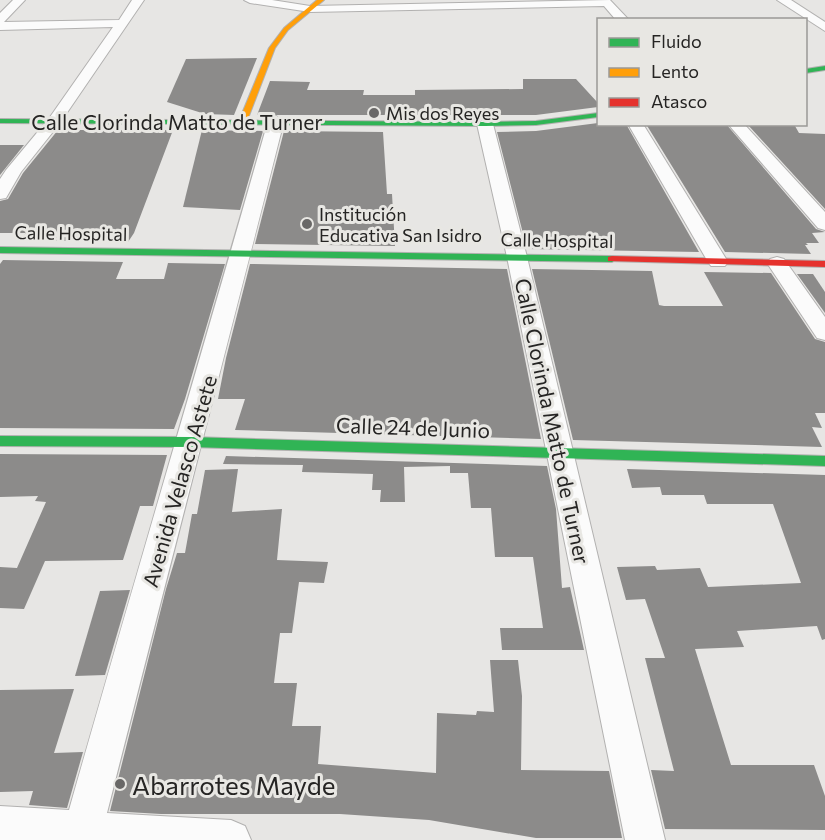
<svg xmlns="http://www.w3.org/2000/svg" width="825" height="840" viewBox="0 0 825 840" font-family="Commissioner,sans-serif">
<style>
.building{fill:#8c8b8a}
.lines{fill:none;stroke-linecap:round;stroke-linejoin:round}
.street-casing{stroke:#b2b1b0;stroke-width:2}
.fast-casing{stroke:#b2b1b0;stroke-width:2}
.slow-casing{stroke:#b2b1b0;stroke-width:2}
.jam-casing{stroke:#b2b1b0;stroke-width:2}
.street{fill:#fbfbfb;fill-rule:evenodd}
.fast{fill:#30b455;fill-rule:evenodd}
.slow{fill:#ff9f0a;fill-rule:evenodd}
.jam{fill:#e5322d;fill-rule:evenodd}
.poi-dot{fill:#696867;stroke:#e8e7e3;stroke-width:2}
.labels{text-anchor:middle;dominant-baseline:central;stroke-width:6;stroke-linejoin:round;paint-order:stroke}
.far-poi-label{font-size:18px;fill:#252423;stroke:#e8e7e3;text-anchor:start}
.far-street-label{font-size:18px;fill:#252423;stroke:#e8e7e3}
.street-label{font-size:21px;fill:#252423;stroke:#e8e7e3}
.near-poi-label{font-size:26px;fill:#252423;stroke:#e8e7e3;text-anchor:start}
</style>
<rect width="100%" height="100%" fill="#e7e6e4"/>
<g class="building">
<polygon points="257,58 234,115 205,114 167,102 186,59"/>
<polygon points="523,79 576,79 598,103 598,107 536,115 257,115 270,81 310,82 307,90 364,90 363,95 415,95 415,90 523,89"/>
<polygon points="598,123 626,124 699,252 527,249 497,132 536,131"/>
<polygon points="646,124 726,124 816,229 825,232 812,233 819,243 806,243 808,245 805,245 811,254 725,252"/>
<polygon points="748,125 795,126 799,133 825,134 825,209"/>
<polygon points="58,130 173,130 134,233 128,242 20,240 26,233 0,233 0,201 8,199 23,173"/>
<polygon points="202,130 263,131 240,210 183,207"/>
<polygon points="284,131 383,132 387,194 392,194 395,246 255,244"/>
<polygon points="0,145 24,145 0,175"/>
<polygon points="3,260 123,262 116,279 164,279 168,263 225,264 185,399 174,429 0,428 0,264"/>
<polygon points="250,264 507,269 541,439 235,430 245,399 218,399 226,358"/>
<polygon points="532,269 652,271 659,305 664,306 723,306 704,272 771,273 815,339 825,342 825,413 815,413 822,428 812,427 822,447 573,440"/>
<polygon points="797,274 813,274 825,292 825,313"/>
<polygon points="0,454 167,455 153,506 140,506 123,560 45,561 24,609 0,608 0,567 17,568 46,502 35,501 38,496 0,497"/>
<polygon points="226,456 547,466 556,509 562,588 570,587 584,650 502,650 500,628 543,628 533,557 495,557 491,508 471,508 468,473 450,473 450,466 404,467 405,502 380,502 381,490 372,490 373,474 302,472 303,465 223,464"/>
<polygon points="238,469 232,512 282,509 277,560 328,562 324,583 299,582 292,633 280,633 274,683 297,683 292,726 321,726 318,764 436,773 437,713 476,715 477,711 494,712 490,660 518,660 522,696 521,770 609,771 622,838 536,838 429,820 340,814 161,814 110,811 166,589 177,553 185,553 192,514 197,514 205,470"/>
<polygon points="627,469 825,475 825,639 822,640 817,626 737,631 744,647 695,649 731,765 814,765 825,796 825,830 665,829 651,770 674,771 645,658 665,658 645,599 626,600 617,567 655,566 657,570 700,568 708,587 801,583 773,504 707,504 704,495 662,495 660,487 632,488"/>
<polygon points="130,590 105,675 75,676 100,591"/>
<polygon points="74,689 54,753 83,752 67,808 29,805 33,791 0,792 0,690"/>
</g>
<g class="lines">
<g class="street-casing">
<g id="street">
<polygon points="13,0 25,0 4,22 119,20 132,0 144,0 60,123 21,172 6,198 0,199 0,179 6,170 50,117 113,27 0,30 0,13"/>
<polygon points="244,0 272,0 310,6 610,0 629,20 616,20 604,6 310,12 250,3"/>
<polygon points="777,0 791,0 825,22 825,31"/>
<path d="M276,116l8,5c-58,231 -119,461 -177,692l124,7 14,6 6,14h-251v-34l69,4c65,-230 134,-459 199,-689z"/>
<polygon points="485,119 493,124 527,257 665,840 625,840 507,257 477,124"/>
<polygon points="628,124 643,124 728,262 725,266 711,266 708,262"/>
<polygon points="728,124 744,124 825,212 825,230 818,228"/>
<polygon points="777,257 784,259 825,317 825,340 817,338 767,263 770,259"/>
</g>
</g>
<g class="fast-casing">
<g id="fast">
<polygon points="825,66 825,70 806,73 806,69"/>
<polygon points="598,113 598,117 536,125 485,126 0,123 0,119 485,122 536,121"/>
<polygon points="0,247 612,256 617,259 612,262 0,253"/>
<polygon points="0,436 191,437 825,456 825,466 191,447 0,446"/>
</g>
</g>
<g class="slow-casing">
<polygon id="slow" points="317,0 324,0 288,30 275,48 247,121 240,123 239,121 269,48 284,28"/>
</g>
<g class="jam-casing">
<polygon id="jam" points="612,256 825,261 825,267 608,261 608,257"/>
</g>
<use href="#street" class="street"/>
<use href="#fast" class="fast"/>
<use href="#slow" class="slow"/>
<use href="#jam" class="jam"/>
</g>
<g class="poi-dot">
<circle cx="374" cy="113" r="6"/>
<circle cx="307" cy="224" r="6"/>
<circle cx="120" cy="784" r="6"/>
</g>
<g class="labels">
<g class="far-poi-label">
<text x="386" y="113">Mis dos Reyes</text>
<text x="319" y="214">Institución<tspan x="319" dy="21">Educativa San Isidro</tspan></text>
</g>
<g class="far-street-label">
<text transform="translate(71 233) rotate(1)">Calle Hospital</text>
<text transform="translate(557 240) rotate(1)">Calle Hospital</text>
</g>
<g class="street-label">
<text x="177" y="121">Calle Clorinda Matto de Turner</text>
<text transform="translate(553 421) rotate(78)">Calle Clorinda Matto de Turner</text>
<text transform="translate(413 427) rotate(2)">Calle 24 de Junio</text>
<text transform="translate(179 481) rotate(-74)">Avenida Velasco Astete</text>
</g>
<g class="near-poi-label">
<text x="132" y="784">Abarrotes Mayde</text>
</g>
</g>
<rect x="597" y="18" width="210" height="108" fill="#e8e7e3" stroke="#9a9996" stroke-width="1.5"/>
<rect x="609" y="38" width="30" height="9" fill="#30b455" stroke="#9a9996" stroke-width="1.5"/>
<text x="651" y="48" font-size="18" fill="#252423">Fluido</text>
<rect x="609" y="68" width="30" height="9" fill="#ff9f0a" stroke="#9a9996" stroke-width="1.5"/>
<text x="651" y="78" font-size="18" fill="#252423">Lento</text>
<rect x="609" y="98" width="30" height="9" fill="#e5322d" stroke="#9a9996" stroke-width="1.5"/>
<text x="651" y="108" font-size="18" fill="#252423">Atasco</text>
</svg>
